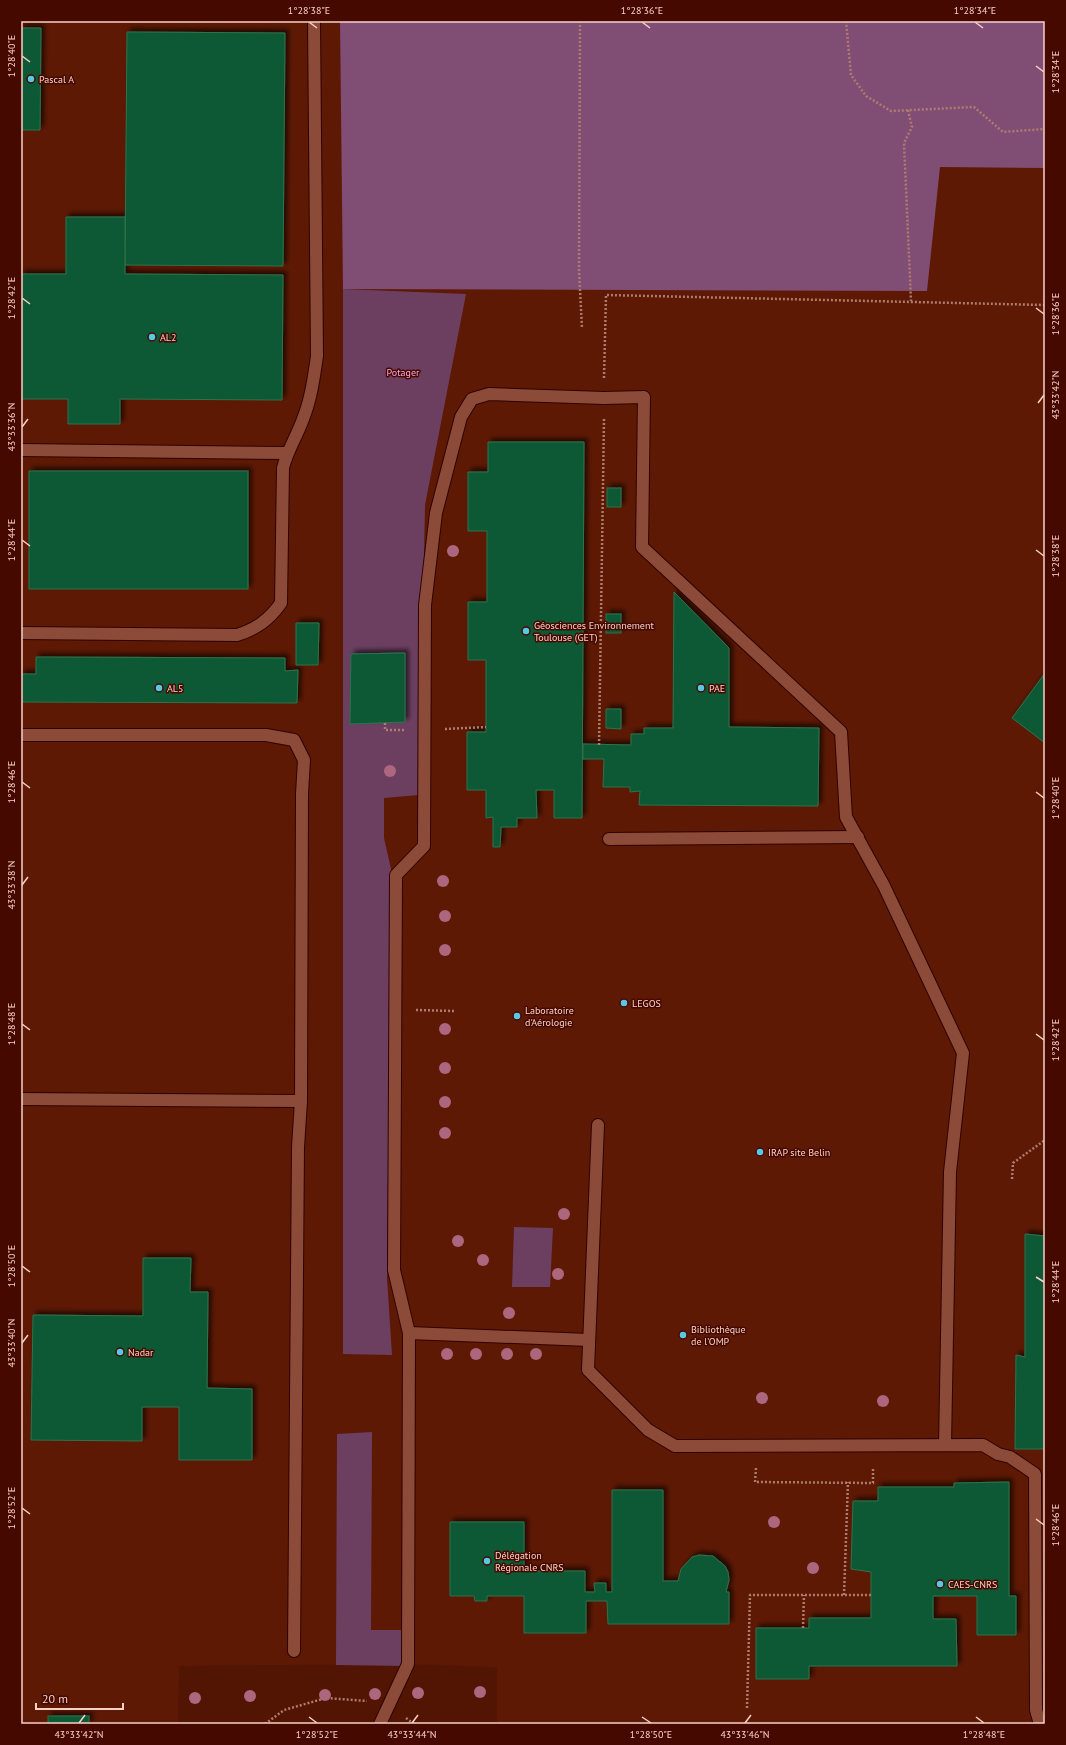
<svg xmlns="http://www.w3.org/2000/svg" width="1066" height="1745" viewBox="0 0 1066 1745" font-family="'PT Sans',sans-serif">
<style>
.built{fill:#5d1904}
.green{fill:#6c3f61}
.forest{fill:#804d74}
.building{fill:#0a5934;stroke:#2e734d;filter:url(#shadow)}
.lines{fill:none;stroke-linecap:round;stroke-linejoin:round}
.lane-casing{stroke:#2f0300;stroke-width:14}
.street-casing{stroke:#2f0300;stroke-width:14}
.path{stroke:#ad7c6e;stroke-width:2.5;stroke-dasharray:2 2;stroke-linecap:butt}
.lane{stroke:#8c4a38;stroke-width:12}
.street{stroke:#8c4a38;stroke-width:12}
.tree{fill:#ac667e}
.ticks{fill:none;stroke:#f8d1c6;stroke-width:1.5}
.poi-dot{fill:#58c9e4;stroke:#460900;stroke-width:1.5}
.labels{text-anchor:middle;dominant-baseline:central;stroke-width:3;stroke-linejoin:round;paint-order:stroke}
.poi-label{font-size:10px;fill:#f8d1c6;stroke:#460900;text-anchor:start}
.park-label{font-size:10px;fill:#f6a8e2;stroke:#460900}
.neatline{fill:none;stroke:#f8d1c6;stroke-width:1.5}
.ticks-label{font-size:10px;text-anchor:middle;fill:#f8d1c6}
</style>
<defs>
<filter id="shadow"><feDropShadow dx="3.5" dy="-3.5" stdDeviation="2" flood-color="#0009"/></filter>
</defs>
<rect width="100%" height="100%" fill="#521504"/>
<polygon class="built" points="21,21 1045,21 1045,1724 497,1724 497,1667 408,1664 179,1666 178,1724 21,1724"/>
<g class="green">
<polygon points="343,289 466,294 425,505 419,795 384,798 384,838 391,869 387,1278 392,1355 343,1354"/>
<polygon points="514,1227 553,1228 550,1287 512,1287"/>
<polygon points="372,1432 371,1630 406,1630 406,1666 336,1665 337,1434"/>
</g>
<polygon class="forest" points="340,21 1045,21 1045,168 940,167 927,291 343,289"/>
<g class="building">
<polygon points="21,28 41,28 40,130 21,130"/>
<polygon points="127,32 285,33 283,266 125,265"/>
<polygon points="66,217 125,217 125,274 283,275 282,400 120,399 120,424 68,424 68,399 21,399 21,274 66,274"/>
<polygon points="488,442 584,442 582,818 554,818 554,790 536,790 537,818 517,818 517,827 501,827 500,847 493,847 493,817 486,818 486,790 467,790 467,732 486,732 486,660 468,660 468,602 487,602 487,531 468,531 468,472 488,472"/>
<rect x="29" y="471" width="219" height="118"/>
<rect x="607" y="488" width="14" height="19"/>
<polygon points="674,592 729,648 729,727 819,728 818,806 639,805 640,791 630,792 630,787 603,787 604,759 583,759 583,744 631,745 631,734 644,734 644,728 673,728"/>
<rect x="606" y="614" width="15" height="19"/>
<polygon points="296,623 319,623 318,665 296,665"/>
<polygon points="405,653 405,722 350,724 351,654"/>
<polygon points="36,657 285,658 285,671 298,670 297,703 21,702 21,674 36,674"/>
<polygon points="1045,673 1045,743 1012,718"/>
<polygon points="606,709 621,709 621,729 606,728"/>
<polygon points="1025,1234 1045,1236 1045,1449 1015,1449 1016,1355 1025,1357"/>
<polygon points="143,1258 191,1258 190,1292 208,1292 207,1388 252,1389 252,1460 179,1460 179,1407 142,1407 142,1441 31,1440 33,1315 143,1316"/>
<polygon points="1009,1482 1009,1596 1016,1596 1016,1635 977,1635 977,1596 933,1596 933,1619 956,1619 957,1666 809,1666 809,1679 756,1679 756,1628 809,1628 809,1618 871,1618 871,1572 851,1569 853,1501 878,1501 878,1487 954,1487 954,1483"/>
<polygon points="612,1490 663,1490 663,1581 678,1581 681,1569 692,1557 699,1555 713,1556 725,1566 728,1572 729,1580 726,1592 729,1592 729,1624 608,1624 607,1601 586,1601 586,1633 524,1633 524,1596 487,1596 487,1601 475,1601 474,1596 450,1596 450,1522 524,1522 524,1571 585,1571 585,1592 595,1592 594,1583 606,1583 606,1592 612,1592"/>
<rect x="48" y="1716" width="41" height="8"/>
</g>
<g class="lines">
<g class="lane-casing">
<g id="lane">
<polyline points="21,450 287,453"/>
<path d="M21,633l216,2c19,-6 32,-15 44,-32l2,-135c4,-17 14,-32 20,-49 8,-20 11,-42 14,-63l-3,-335"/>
<polyline points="21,735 266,735 294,740 304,760 302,794 301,1101 298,1147 294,1651"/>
<polyline points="609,839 858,837"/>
<polyline points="598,1125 588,1370 648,1430 675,1446 983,1445 998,1454 1010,1457 1035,1474 1036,1710 1040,1724"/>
<polyline points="409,1333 589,1340"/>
<polyline points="380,1724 408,1664 409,1333 394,1270 396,875 424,846 425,605 436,513 461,417 472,399 489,394 604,398 644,397 642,547 841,732 846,817 884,886 963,1053 950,1172 945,1445"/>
</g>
</g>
<g class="street-casing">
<polyline id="street" points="21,1099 301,1101"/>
</g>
<g class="path">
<polyline points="580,21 579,270 582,328"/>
<polyline points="846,21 851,75 866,96 891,111 974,107 1003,132 1045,129"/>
<polyline points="908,110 912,127 904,143 911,301"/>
<polyline points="604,378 606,295 1045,305"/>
<polyline points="385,723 385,730 404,730"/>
<polyline points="445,729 486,727"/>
<polyline points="599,745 604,419"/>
<polyline points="416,1010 454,1011"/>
<polyline points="1012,1179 1013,1163 1045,1140"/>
<polyline points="756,1468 755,1482 873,1483 873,1467"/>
<polyline points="844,1595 848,1482"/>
<polyline points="803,1628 804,1595"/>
<polyline points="747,1708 750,1595 871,1595"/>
<polyline points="406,1718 414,1724"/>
<polyline points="265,1724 284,1710 326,1698 367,1701"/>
</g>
<use href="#lane" class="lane"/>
<use href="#street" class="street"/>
</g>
<g class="tree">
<circle cx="453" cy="551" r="6"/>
<circle cx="390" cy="771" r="6"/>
<circle cx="443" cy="881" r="6"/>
<circle cx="445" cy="916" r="6"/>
<circle cx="445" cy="950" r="6"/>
<circle cx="445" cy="1029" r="6"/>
<circle cx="445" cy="1068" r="6"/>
<circle cx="445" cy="1102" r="6"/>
<circle cx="445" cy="1133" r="6"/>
<circle cx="564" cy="1214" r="6"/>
<circle cx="458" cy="1241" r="6"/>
<circle cx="483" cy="1260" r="6"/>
<circle cx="558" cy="1274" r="6"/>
<circle cx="509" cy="1313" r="6"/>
<circle cx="447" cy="1354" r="6"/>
<circle cx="476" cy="1354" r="6"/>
<circle cx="507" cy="1354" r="6"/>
<circle cx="536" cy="1354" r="6"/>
<circle cx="762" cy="1398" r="6"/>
<circle cx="883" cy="1401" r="6"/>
<circle cx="774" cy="1522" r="6"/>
<circle cx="813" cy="1568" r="6"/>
<circle cx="480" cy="1692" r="6"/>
<circle cx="418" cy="1693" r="6"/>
<circle cx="375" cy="1694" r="6"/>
<circle cx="325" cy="1695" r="6"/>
<circle cx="250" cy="1696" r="6"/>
<circle cx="195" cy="1698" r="6"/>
</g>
<path class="ticks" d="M309,22l8,6M642,22l8,6M975,22l8,6M22,56l8,6M1036,66l8,6M22,298l8,6M1036,308l8,6M1038,403l6,-8M22,427l6,-8M22,540l8,6M1036,550l8,6M22,782l8,6M1036,792l8,6M22,885l6,-8M22,1024l8,6M1036,1034l8,6M22,1266l8,6M1036,1277l8,5M22,1343l6,-8M22,1508l8,6M1036,1519l8,6M309,1717l8,6M642,1717l9,6M976,1717l8,6M79,1723l6,-8M412,1723l6,-8M745,1723l6,-8"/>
<g class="poi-dot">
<circle cx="31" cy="79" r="4"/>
<circle cx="152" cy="337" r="4"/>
<circle cx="526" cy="631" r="4"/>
<circle cx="159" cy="688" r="4"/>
<circle cx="701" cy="688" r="4"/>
<circle cx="624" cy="1003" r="4"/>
<circle cx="517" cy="1016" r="4"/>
<circle cx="760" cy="1152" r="4"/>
<circle cx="683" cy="1335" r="4"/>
<circle cx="120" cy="1352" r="4"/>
<circle cx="487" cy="1561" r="4"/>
<circle cx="940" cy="1584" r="4"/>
</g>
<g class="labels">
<g class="poi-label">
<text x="39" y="79">Pascal A</text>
<text x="160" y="337">AL2</text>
<text x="534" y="625">Géosciences Environnement<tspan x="534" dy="12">Toulouse (GET)</tspan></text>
<text x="167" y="688">AL5</text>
<text x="709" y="688">PAE</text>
<text x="632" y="1003">LEGOS</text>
<text x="525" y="1010">Laboratoire<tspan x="525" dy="12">d'Aérologie</tspan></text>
<text x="768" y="1152">IRAP site Belin</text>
<text x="691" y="1329">Bibliothèque<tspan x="691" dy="12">de l'OMP</tspan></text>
<text x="128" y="1352">Nadar</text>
<text x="495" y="1555">Délégation<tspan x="495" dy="12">Régionale CNRS</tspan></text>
<text x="948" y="1584">CAES-CNRS</text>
</g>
<g class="park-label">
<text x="403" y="372">Potager</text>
</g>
</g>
<rect width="1066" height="1745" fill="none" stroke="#460900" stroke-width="44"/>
<path d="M36 1703v6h87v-6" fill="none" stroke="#f8d1c6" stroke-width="2"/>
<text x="42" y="1703" font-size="12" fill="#f8d1c6" stroke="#460900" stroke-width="3" paint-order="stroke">20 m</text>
<rect x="22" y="22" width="1022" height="1701" class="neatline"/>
<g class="ticks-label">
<text x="309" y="14">1°28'38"E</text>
<text x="642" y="14">1°28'36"E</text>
<text x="975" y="14">1°28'34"E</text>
<text transform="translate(11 56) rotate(-90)" y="4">1°28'40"E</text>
<text transform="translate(1055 72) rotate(-90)" y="4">1°28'34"E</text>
<text transform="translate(11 298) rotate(-90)" y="4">1°28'42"E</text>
<text transform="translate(1055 314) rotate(-90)" y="4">1°28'36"E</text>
<text transform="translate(1055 395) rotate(-90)" y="4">43°33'42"N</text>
<text transform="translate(11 427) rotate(-90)" y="4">43°33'36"N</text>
<text transform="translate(11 540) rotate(-90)" y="4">1°28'44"E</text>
<text transform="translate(1055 556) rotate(-90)" y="4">1°28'38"E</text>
<text transform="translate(11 782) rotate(-90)" y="4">1°28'46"E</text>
<text transform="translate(1055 798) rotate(-90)" y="4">1°28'40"E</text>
<text transform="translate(11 885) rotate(-90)" y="4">43°33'38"N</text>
<text transform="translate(11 1024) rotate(-90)" y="4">1°28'48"E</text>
<text transform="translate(1055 1040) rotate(-90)" y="4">1°28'42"E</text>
<text transform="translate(11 1266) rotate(-90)" y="4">1°28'50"E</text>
<text transform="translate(1055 1282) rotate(-90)" y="4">1°28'44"E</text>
<text transform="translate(11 1343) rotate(-90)" y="4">43°33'40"N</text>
<text transform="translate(11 1508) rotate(-90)" y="4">1°28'52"E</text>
<text transform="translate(1055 1525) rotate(-90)" y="4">1°28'46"E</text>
<text x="79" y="1738">43°33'42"N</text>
<text x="317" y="1738">1°28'52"E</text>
<text x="412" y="1738">43°33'44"N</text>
<text x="651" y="1738">1°28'50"E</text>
<text x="745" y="1738">43°33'46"N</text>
<text x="984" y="1738">1°28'48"E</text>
</g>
</svg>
